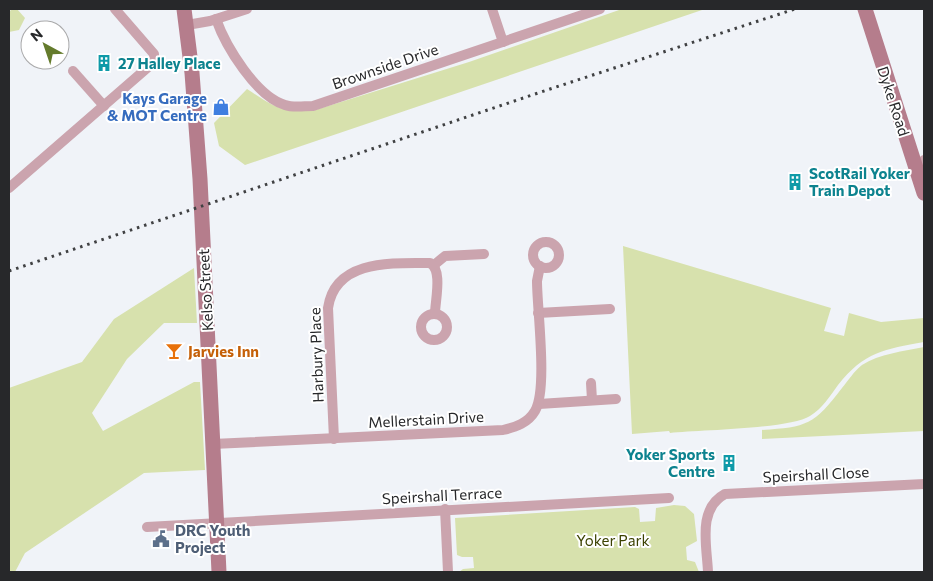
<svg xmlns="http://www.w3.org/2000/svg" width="933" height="581" viewBox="0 0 933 581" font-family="Commissioner,sans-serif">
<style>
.green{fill:#d7e1ad}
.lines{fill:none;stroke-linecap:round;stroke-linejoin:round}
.street{stroke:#cba4ae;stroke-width:10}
.secondary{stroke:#b57d8c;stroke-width:15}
.rail{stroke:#404143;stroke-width:3;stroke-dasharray:2.5 5;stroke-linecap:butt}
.labels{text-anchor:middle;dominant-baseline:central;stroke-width:4;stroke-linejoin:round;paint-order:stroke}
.culture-label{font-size:15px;font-weight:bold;fill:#0d838f;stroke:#fff;text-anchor:start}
.street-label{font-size:15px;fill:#27282a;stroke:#fff}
.shop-label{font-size:15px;font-weight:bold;fill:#366cbe;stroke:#fff;text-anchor:end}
.food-label{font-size:15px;font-weight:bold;fill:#c56008;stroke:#fff;text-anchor:start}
.service-label{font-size:15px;font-weight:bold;fill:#4e5e75;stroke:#fff;text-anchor:start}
.park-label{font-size:15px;fill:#3c4202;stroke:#fff}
</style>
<rect width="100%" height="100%" fill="#f0f3f8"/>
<g class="green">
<polygon points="12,9 17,9 25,18 19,30 9,32 9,12"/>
<path d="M622,9h83l-460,156 -26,-19 -5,-23 33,-34c26,17 32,23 65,22l157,-49z"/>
<path d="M623,246l208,62 -7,23 20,5 5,-23 32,9 43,-4v24c-39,7 -60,10 -86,43 -8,11 -16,24 -28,31 -20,13 -111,14 -140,17l-1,-2 -37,3z"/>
<polygon points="194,268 197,323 164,323 127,359 92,413 103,431 194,382 200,382 205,470 144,473 25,553 15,572 9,572 9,388 82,362 114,319"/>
<path d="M924,347v84l-162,8v-9c45,-3 52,-5 80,-42 6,-7 12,-17 20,-23 17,-11 42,-14 62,-18z"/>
<polygon points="674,505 685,506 694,514 697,541 686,547 687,560 695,562 699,572 459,572 463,569 474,568 473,557 462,557 457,555 455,518 635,507 639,509 640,522 655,521 656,508"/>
</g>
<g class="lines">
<g class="street">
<polyline points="492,9 503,42"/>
<path d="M216,19c10,28 40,77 69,86 8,3 19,1 28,1l287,-97"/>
<polyline points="187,25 210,21 247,9"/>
<polyline points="73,71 104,106"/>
<polyline points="921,170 916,169 924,160"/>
<polyline points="9,188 154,62 154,54 115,9"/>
<circle cx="546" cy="255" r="13"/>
<polyline points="434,265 445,256 484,254"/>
<polyline points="538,313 610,309"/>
<circle cx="434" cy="327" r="13"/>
<polyline points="591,383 592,400"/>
<polyline points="539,404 616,399"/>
<path d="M334,439l-6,-131c7,-49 65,-45 102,-45 13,7 5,38 5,51"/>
<path d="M213,444l290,-14c13,-3 25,-7 32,-19 13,-22 2,-102 2,-130l3,-15"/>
<polyline points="445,509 448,572"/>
<polyline points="147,527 669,498"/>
<path d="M708,572c-1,-26 -11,-63 17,-78l199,-10"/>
</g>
<g class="secondary">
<polyline points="184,9 192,73 200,179 219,572"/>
<polyline points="865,9 924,193"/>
</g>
<polyline class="rail" points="9,271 550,89 795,9"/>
</g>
<defs>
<g id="building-bare" transform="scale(1.35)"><path d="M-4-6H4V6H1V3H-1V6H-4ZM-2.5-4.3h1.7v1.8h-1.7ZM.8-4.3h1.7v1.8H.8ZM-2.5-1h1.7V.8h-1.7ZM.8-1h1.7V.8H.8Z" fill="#0f9aa8" stroke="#fff" stroke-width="2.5" paint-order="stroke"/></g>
<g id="shop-bare" transform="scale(1.35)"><path d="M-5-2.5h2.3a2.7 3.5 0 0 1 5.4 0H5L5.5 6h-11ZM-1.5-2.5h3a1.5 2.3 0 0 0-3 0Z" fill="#3f7fe0" stroke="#fff" stroke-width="2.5" paint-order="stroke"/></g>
<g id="bar-bare" transform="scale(1.35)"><path d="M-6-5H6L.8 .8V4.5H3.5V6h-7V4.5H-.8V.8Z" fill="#e8710a" stroke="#fff" stroke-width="2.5" paint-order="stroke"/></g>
<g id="civic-bare" transform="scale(1.35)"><path d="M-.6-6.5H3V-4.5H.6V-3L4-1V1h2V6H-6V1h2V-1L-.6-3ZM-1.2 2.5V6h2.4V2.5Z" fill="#5c6f8a" stroke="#fff" stroke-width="2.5" paint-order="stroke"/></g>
</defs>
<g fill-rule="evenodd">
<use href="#building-bare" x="104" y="63"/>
<use href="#shop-bare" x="221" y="107"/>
<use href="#building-bare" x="795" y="182"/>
<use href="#bar-bare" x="174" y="351"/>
<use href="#building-bare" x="729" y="463"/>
<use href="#civic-bare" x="161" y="539"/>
</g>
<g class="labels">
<g class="culture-label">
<text x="118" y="63">27 Halley Place</text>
<text x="809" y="173">ScotRail Yoker<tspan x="809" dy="17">Train Depot</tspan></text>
<text x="715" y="454" text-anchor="end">Yoker Sports<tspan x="715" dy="17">Centre</tspan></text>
</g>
<g class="street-label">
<text transform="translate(385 66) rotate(-19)">Brownside Drive</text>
<text transform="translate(894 101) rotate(72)">Dyke Road</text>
<text transform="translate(205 290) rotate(-93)">Kelso Street</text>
<text transform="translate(316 355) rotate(-92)">Harbury Place</text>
<text transform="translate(426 419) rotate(-3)">Mellerstain Drive</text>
<text transform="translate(816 474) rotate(-3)">Speirshall Close</text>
<text transform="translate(442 495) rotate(-3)">Speirshall Terrace</text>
</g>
<g class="shop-label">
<text x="207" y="98">Kays Garage<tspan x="207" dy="17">&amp; MOT Centre</tspan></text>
</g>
<g class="food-label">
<text x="188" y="351">Jarvies Inn</text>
</g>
<g class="service-label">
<text x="175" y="530">DRC Youth<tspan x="175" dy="17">Project</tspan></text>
</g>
<g class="park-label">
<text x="613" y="540">Yoker Park</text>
</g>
</g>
<rect width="933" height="581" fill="none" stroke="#27282a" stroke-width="20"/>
<g transform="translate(45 45) rotate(320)"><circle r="24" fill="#ffffff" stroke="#a9a9aa"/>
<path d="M0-4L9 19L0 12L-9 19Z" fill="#647b2c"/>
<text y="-8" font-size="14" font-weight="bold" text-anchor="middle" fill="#27282a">N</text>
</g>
</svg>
